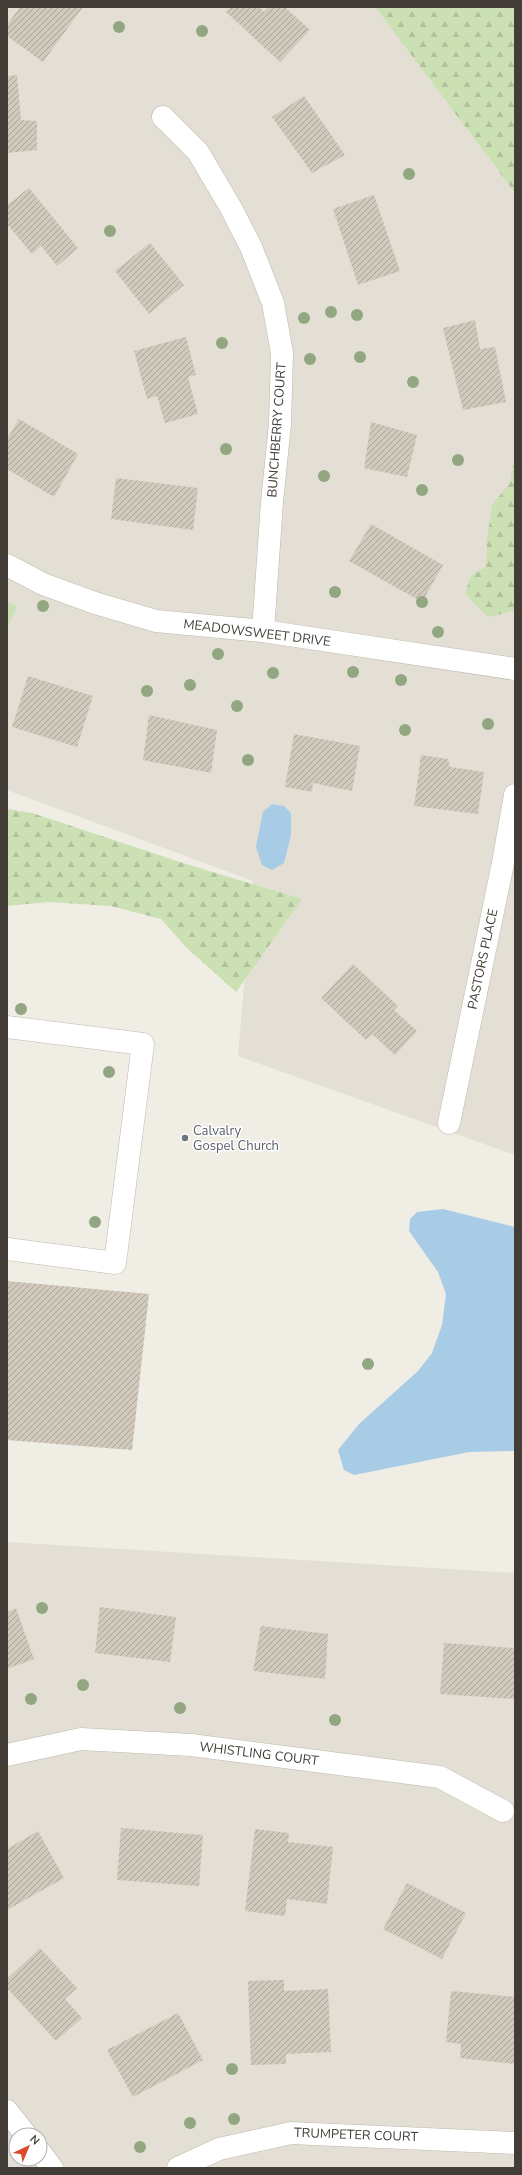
<svg xmlns="http://www.w3.org/2000/svg" width="522" height="2175" viewBox="0 0 522 2175" font-family="'Nunito Sans',sans-serif">
<style>
.residential{fill:#e4dfd4;fill-rule:evenodd}
.forest{fill:url(#forest-firs)}
.water{fill:#a8cce6}
.building{fill:url(#building-hatch)}
.lines{fill:none;stroke-linecap:round;stroke-linejoin:round}
.minor-casing{stroke:#bdb8ac;stroke-width:23}
.minor{stroke:#fff;stroke-width:22}
.tree{fill:#92a681}
.worship-dot{fill:#6b7280;stroke:#fff;stroke-width:1.5}
.labels{text-anchor:middle;dominant-baseline:central;stroke-width:3;stroke-linejoin:round;paint-order:stroke}
.street-label{font-size:13px;fill:#423d36;stroke:#fff}
.worship-label{font-size:13px;fill:#5b616d;stroke:#fff;text-anchor:start}
</style>
<defs>
<pattern id="forest-firs" width="22" height="20" patternUnits="userSpaceOnUse"><rect width="22" height="20" fill="#cbe0b3"/><path d="M5 1l3.5 6h-7zM16 11l3.5 6h-7z" fill="#b0c19b"/></pattern>
<pattern id="building-hatch" width="6" height="6" patternUnits="userSpaceOnUse"><rect width="6" height="6" fill="#d0c9bc"/><path d="M-1 1l2-2M0 6l6-6M5 7l2-2" fill="none" stroke="#aaa49a"/></pattern>
</defs>
<rect width="100%" height="100%" fill="#f0ede5"/>
<g class="residential">
<polygon points="7,7 375,7 515,193 515,1155 238,1056 253,881 7,790"/>
<path d="M7,1542l508,31v595h-508zM16,2135h24v24h-24z"/>
</g>
<g class="forest">
<polygon points="375,7 515,7 515,193"/>
<polygon points="515,453 515,608 513,611 488,617 465,594 471,575 486,567 487,539 492,505 510,483"/>
<polygon points="7,601 17,607 7,628"/>
<polygon points="7,809 32,813 186,864 302,899 236,992 186,947 161,919 111,906 49,902 7,906"/>
</g>
<g class="water">
<polygon points="272,804 284,806 291,813 291,835 284,863 272,870 262,865 256,847 263,812"/>
<polygon points="443,1209 515,1227 515,1451 469,1452 354,1475 344,1470 338,1450 359,1424 418,1371 432,1353 442,1325 446,1294 438,1272 409,1231 410,1219 417,1212"/>
</g>
<g class="building">
<polygon points="20,7 83,7 43,62 7,36 7,25"/>
<polygon points="231,7 259,7 264,12 269,7 285,7 310,30 280,62 226,12"/>
<polygon points="17,75 21,120 37,121 37,150 7,153 7,76"/>
<polygon points="304,96 345,155 312,173 272,117"/>
<polygon points="29,188 78,248 57,266 41,246 32,254 7,224 7,205"/>
<polygon points="374,195 400,271 358,285 333,209"/>
<polygon points="150,243 184,285 149,314 115,271"/>
<polygon points="475,320 480,349 495,347 506,402 463,410 443,328"/>
<polygon points="186,337 196,375 188,377 198,414 165,423 157,396 147,399 134,351"/>
<polygon points="19,419 78,454 54,497 7,469 7,439"/>
<polygon points="371,422 417,435 407,477 364,468"/>
<polygon points="116,478 198,488 193,530 111,519"/>
<polygon points="371,524 443,565 422,602 349,561"/>
<polygon points="28,676 93,696 77,747 12,727"/>
<polygon points="149,715 217,730 211,773 143,760"/>
<polygon points="294,734 360,746 352,791 313,783 312,792 285,787"/>
<polygon points="421,755 448,759 450,767 484,772 478,814 414,806"/>
<polygon points="353,964 398,1006 394,1010 417,1031 395,1055 372,1034 366,1040 321,998"/>
<polygon points="7,1281 149,1294 132,1450 7,1440"/>
<polygon points="100,1607 176,1617 170,1662 95,1653"/>
<polygon points="16,1608 34,1659 7,1669 7,1612"/>
<polygon points="261,1626 328,1634 325,1679 253,1671"/>
<polygon points="444,1643 515,1648 515,1699 440,1694"/>
<polygon points="121,1828 203,1835 199,1886 117,1880"/>
<polygon points="255,1829 289,1833 288,1842 333,1847 327,1904 287,1899 285,1916 245,1911"/>
<polygon points="38,1831 64,1878 7,1910 7,1849"/>
<polygon points="407,1883 466,1913 442,1959 383,1929"/>
<polygon points="40,1948 77,1988 65,1999 82,2018 56,2041 7,1988 7,1979"/>
<polygon points="284,1980 284,1991 328,1989 331,2052 286,2054 286,2064 251,2065 248,1981"/>
<polygon points="451,1991 515,1997 515,2064 460,2058 461,2044 446,2042"/>
<polygon points="178,2013 203,2060 133,2097 107,2050"/>
</g>
<g class="lines">
<g class="minor-casing">
<g id="minor">
<polyline points="163,117 198,152 231,208 251,247 273,303 282,353 280,424 272,502 263,631"/>
<polyline points="7,565 43,584 95,603 156,621 263,631 515,669"/>
<polyline points="7,1027 143,1044 115,1263 7,1249"/>
<polyline points="449,1123 503,863 515,795"/>
<polyline points="7,1755 81,1739 191,1745 440,1777 503,1811"/>
<polyline points="7,2111 26,2135"/>
<polyline points="40,2152 52,2168"/>
<polyline points="178,2168 219,2149 291,2133 515,2143"/>
</g>
</g>
<use href="#minor" class="minor"/>
</g>
<g class="tree">
<circle cx="119" cy="27" r="6"/>
<circle cx="202" cy="31" r="6"/>
<circle cx="409" cy="174" r="6"/>
<circle cx="110" cy="231" r="6"/>
<circle cx="331" cy="312" r="6"/>
<circle cx="357" cy="315" r="6"/>
<circle cx="304" cy="318" r="6"/>
<circle cx="222" cy="343" r="6"/>
<circle cx="360" cy="357" r="6"/>
<circle cx="310" cy="359" r="6"/>
<circle cx="413" cy="382" r="6"/>
<circle cx="226" cy="449" r="6"/>
<circle cx="458" cy="460" r="6"/>
<circle cx="324" cy="476" r="6"/>
<circle cx="422" cy="490" r="6"/>
<circle cx="335" cy="592" r="6"/>
<circle cx="422" cy="602" r="6"/>
<circle cx="43" cy="606" r="6"/>
<circle cx="438" cy="632" r="6"/>
<circle cx="218" cy="654" r="6"/>
<circle cx="353" cy="672" r="6"/>
<circle cx="273" cy="673" r="6"/>
<circle cx="401" cy="680" r="6"/>
<circle cx="190" cy="685" r="6"/>
<circle cx="147" cy="691" r="6"/>
<circle cx="237" cy="706" r="6"/>
<circle cx="488" cy="724" r="6"/>
<circle cx="405" cy="730" r="6"/>
<circle cx="248" cy="760" r="6"/>
<circle cx="21" cy="1009" r="6"/>
<circle cx="109" cy="1072" r="6"/>
<circle cx="95" cy="1222" r="6"/>
<circle cx="368" cy="1364" r="6"/>
<circle cx="42" cy="1608" r="6"/>
<circle cx="83" cy="1685" r="6"/>
<circle cx="31" cy="1699" r="6"/>
<circle cx="180" cy="1708" r="6"/>
<circle cx="335" cy="1720" r="6"/>
<circle cx="232" cy="2069" r="6"/>
<circle cx="234" cy="2119" r="6"/>
<circle cx="190" cy="2123" r="6"/>
<circle cx="140" cy="2147" r="6"/>
</g>
<circle class="worship-dot" cx="185" cy="1138" r="4"/>
<g class="labels">
<g class="street-label">
<text transform="translate(277 430) rotate(-86)">BUNCHBERRY COURT</text>
<text transform="translate(257 633) rotate(7)">MEADOWSWEET DRIVE</text>
<text transform="translate(483 959) rotate(-78)">PASTORS PLACE</text>
<text transform="translate(259 1754) rotate(7)">WHISTLING COURT</text>
<text transform="translate(356 2135) rotate(2)">TRUMPETER COURT</text>
</g>
<g class="worship-label">
<text x="193" y="1131">Calvalry<tspan x="193" dy="15">Gospel Church</tspan></text>
</g>
</g>
<rect width="522" height="2175" fill="none" stroke="#423d36" stroke-width="16"/>
<g transform="translate(28 2147) rotate(44)"><circle r="19" fill="#ffffff" stroke="#b3b1af"/>
<path d="M0-3L7 15L0 10L-7 15Z" fill="#df4a2d"/>
<text y="-6" font-size="11" font-weight="bold" text-anchor="middle" fill="#423d36">N</text>
</g>
</svg>
